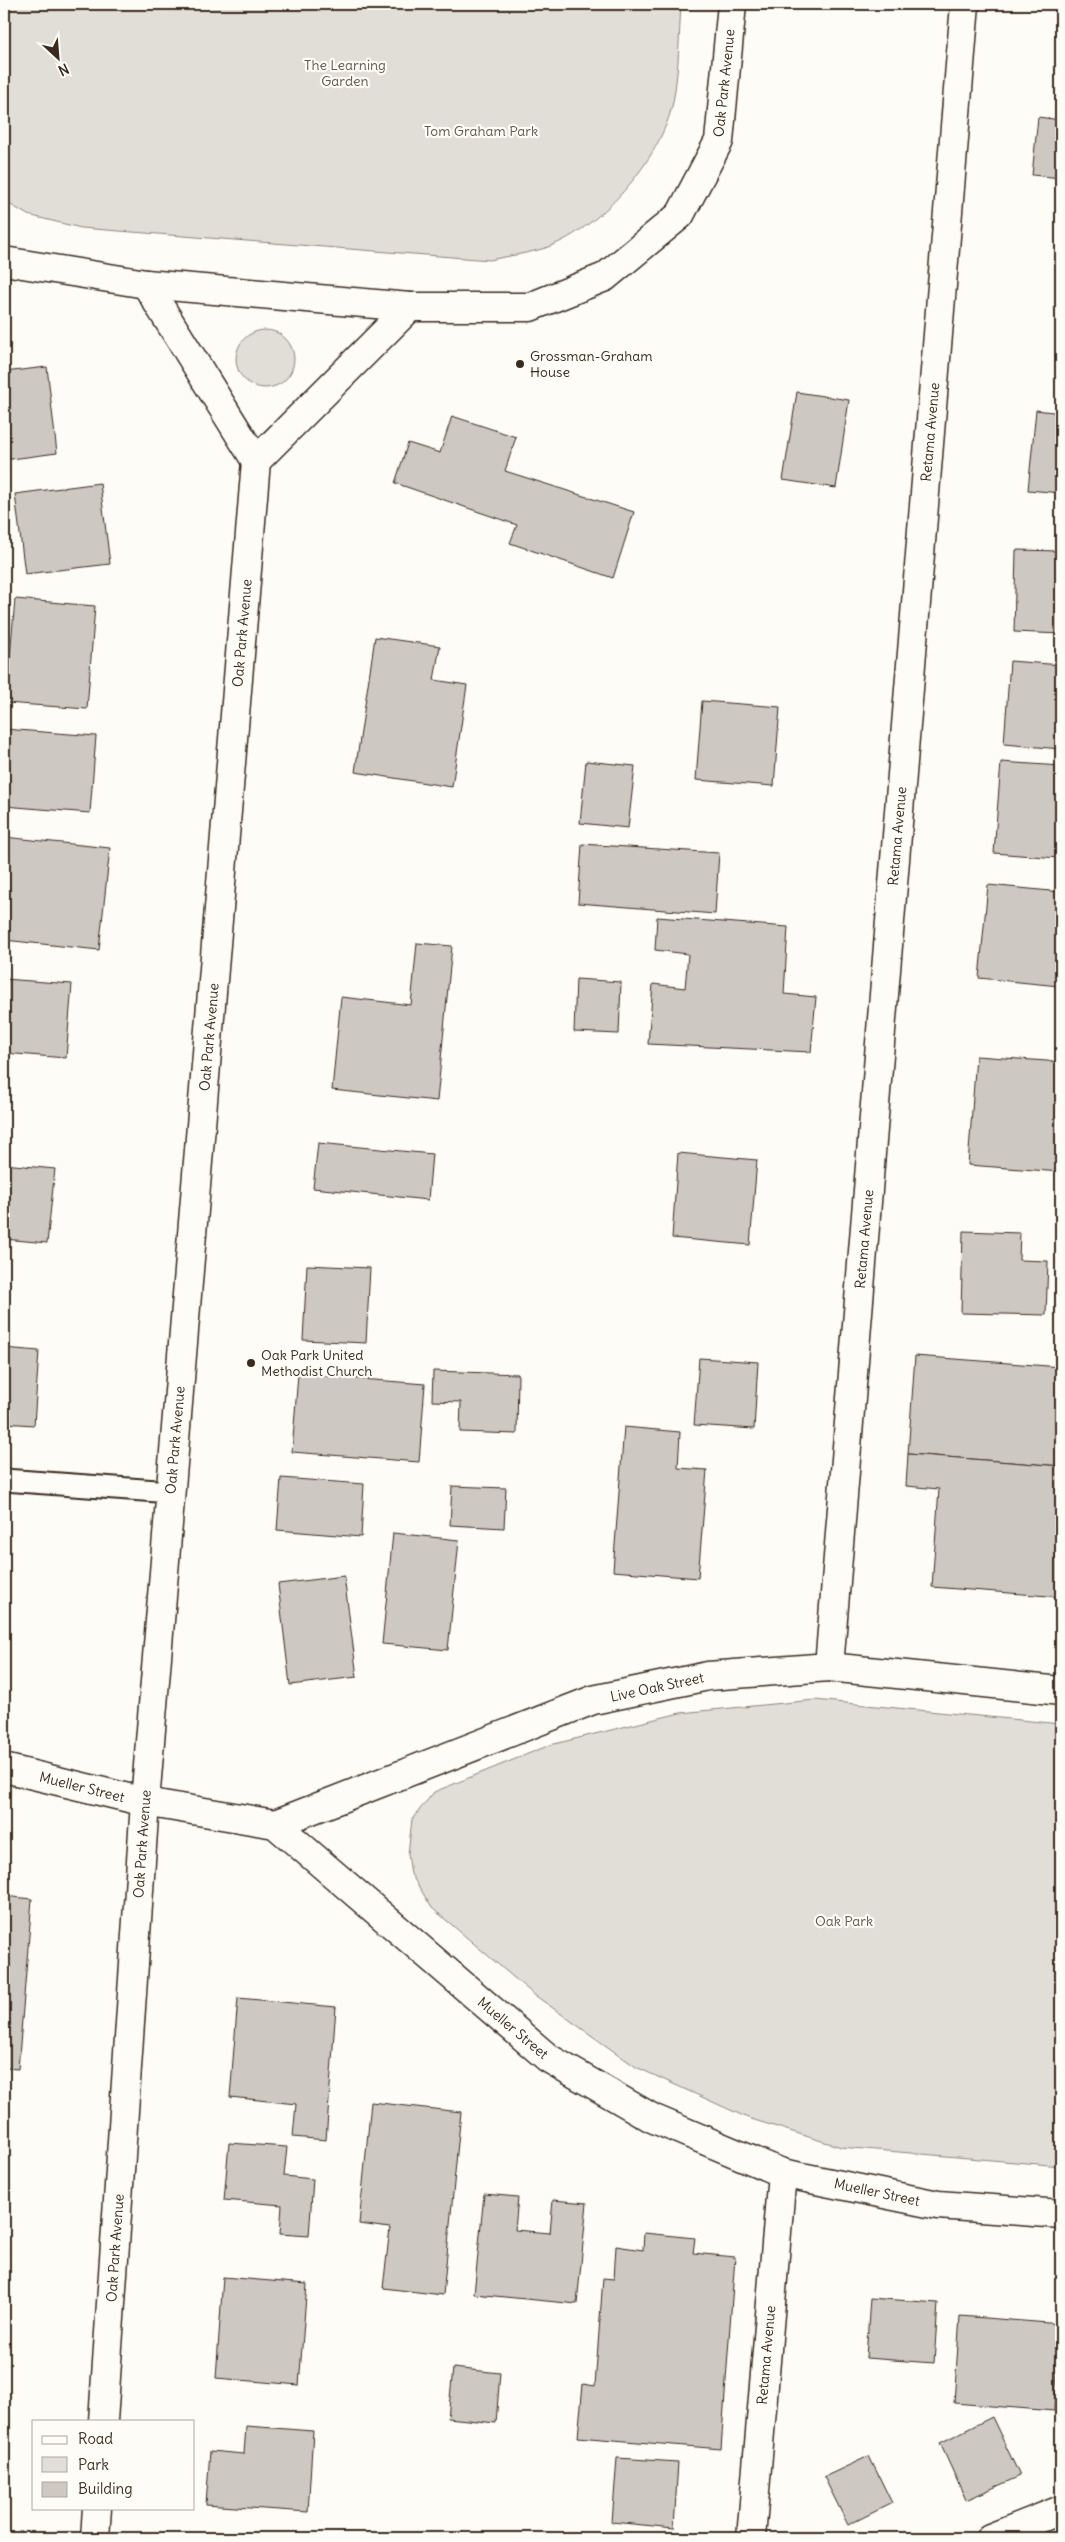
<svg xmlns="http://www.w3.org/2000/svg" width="1065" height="2542" viewBox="0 0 1065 2542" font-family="Delius,sans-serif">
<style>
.green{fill:#e1ded7;stroke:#8e847a}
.building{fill:#cdc8c2;stroke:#3b2a1e}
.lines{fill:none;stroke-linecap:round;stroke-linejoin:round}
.lane-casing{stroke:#3b2a1e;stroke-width:25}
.street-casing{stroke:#3b2a1e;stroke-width:31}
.secondary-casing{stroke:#3b2a1e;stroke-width:31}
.lane{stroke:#fdfcf7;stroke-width:21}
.street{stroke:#fdfcf7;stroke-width:28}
.secondary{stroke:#fdfcf7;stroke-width:28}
.poi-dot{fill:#3b2a1e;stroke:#fdfcf7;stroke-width:2}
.labels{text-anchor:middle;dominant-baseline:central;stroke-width:4.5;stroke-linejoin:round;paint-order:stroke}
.park-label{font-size:14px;fill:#64574c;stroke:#fdfcf7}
.street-label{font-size:14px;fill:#3b2a1e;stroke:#fdfcf7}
.poi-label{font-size:14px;fill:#3b2a1e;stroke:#fdfcf7;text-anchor:start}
</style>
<rect width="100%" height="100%" fill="#fdfcf7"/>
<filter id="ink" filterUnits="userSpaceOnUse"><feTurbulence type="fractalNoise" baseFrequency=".02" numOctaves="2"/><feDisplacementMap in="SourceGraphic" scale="10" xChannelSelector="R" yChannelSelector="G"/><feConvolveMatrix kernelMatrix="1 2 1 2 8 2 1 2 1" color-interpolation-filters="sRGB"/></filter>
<g filter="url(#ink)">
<g class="green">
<path d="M4,4h677c-2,32 -2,67 -8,98 -12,58 -75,130 -131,147 -17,5 -35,7 -52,11l-409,-32 -53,-13 -24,-14z"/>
<circle cx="265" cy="359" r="29"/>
<polygon points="815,1700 1061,1724 1061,2166 841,2147 748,2118 636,2067 533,1994 432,1908 411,1874 408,1854 412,1819 434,1792 550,1745 680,1713"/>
</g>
<g class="building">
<polygon points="1038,117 1061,120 1061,178 1032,175"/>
<polygon points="47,367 57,453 4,460 4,372"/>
<polygon points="797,392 849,400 836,488 783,480"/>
<polygon points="1036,410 1061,413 1061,493 1028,490"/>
<polygon points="452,416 516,437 505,471 634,512 613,578 510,543 517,525 395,483 408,443 440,453"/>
<polygon points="100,483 110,564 25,574 15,494"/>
<polygon points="1016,550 1061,551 1061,634 1014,632"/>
<polygon points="15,599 95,606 87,709 6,703"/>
<polygon points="375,637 440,646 434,680 467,685 452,787 355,772"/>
<polygon points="1010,661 1061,665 1061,749 1004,744"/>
<polygon points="702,701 780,707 774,786 696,780"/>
<polygon points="4,729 96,736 90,813 4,806"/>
<polygon points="586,761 635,766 628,828 580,823"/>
<polygon points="1001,762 1061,766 1061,818 1058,858 994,853"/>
<polygon points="4,837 110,848 99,950 4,940"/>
<polygon points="582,844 719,853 715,914 578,903"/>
<polygon points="988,885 1061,892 1061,959 1059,986 979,978"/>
<polygon points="657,917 788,927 784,994 816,997 811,1052 648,1044 653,984 685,988 688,954 655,950"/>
<polygon points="417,943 452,946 437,1101 332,1090 341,997 411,1005"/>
<polygon points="4,979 72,984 66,1058 4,1053"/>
<polygon points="576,979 621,982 619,1034 574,1032"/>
<polygon points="976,1056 1061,1062 1061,1172 968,1165"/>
<polygon points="318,1143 432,1154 428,1200 313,1188"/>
<polygon points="678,1153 757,1160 750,1245 672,1238"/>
<polygon points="4,1164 55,1169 47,1243 4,1239"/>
<polygon points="1061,1196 1061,1229 1058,1229"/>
<polygon points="963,1231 1020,1233 1019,1260 1048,1261 1046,1315 961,1313"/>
<polygon points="307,1265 370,1268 366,1343 303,1340"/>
<polygon points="4,1348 39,1351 34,1425 4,1423"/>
<polygon points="915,1356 1061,1367 1061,1466 908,1454"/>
<polygon points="699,1358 758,1362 754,1429 694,1425"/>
<polygon points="433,1371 518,1374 517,1434 460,1432 461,1402 432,1401"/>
<polygon points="298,1374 425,1384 419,1462 292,1452"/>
<polygon points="624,1427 680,1432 678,1468 707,1470 698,1578 613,1571"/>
<polygon points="908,1454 1061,1466 1061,1597 932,1587 939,1489 906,1486"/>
<polygon points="281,1478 364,1484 361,1537 277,1530"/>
<polygon points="452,1486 506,1488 504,1528 450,1525"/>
<polygon points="393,1533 459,1540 448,1650 382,1644"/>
<polygon points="344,1576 357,1677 290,1685 278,1584"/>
<polygon points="4,1896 32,1899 18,2069 4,2068"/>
<polygon points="238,1998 336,2007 326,2140 293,2137 296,2104 230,2097"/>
<polygon points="371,2102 461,2112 443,2295 383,2288 390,2228 359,2224"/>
<polygon points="229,2143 287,2147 284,2176 313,2179 309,2236 280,2234 282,2205 224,2200"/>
<polygon points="484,2194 518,2197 515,2230 550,2233 553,2200 587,2203 577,2304 474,2294"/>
<polygon points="644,2233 695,2238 693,2253 735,2257 721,2449 578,2437 583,2384 595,2386 603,2278 614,2279 616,2246 643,2250"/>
<polygon points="223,2277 307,2284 299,2385 216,2378"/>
<polygon points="870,2298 938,2303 934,2363 866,2358"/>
<polygon points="960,2316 1061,2324 1054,2411 954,2403"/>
<polygon points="453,2368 500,2373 496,2423 448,2418"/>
<polygon points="992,2417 1020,2476 966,2500 940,2443"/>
<polygon points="246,2426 313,2431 308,2512 206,2505 210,2451 244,2454"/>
<polygon points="869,2456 892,2503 848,2525 824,2477"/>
<polygon points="617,2458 678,2462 674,2528 612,2522"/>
</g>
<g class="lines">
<g class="lane-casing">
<polyline id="lane" points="4,1480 171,1492"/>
</g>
<g class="street-casing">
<g id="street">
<polyline points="4,261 146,284 410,307 530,307 605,277 680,215 719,141 732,4"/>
<polyline points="146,284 256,461"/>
<polyline points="829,1667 965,4"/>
<polyline points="4,1768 145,1802 275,1824 548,2058 652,2118 782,2173 938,2205 1061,2214"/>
<polyline points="275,1824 593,1700 708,1676 829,1667 1061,1691"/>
<polyline points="103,2421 145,1802 256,461 410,307"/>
<polyline points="95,2538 97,2508"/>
<polyline points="751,2538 782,2173"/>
</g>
</g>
<g class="secondary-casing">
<polyline id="secondary" points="990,2538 1061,2510"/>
</g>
<use href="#lane" class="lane"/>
<use href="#street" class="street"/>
<use href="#secondary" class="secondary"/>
</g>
</g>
<g class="poi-dot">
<circle cx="520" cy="364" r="5"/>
<circle cx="251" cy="1363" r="5"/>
</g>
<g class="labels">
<g class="park-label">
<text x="345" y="65">The Learning<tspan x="345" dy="16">Garden</tspan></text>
<text x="481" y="131">Tom Graham Park</text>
<text x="844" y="1921">Oak Park</text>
</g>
<g class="street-label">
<text transform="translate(724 83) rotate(-84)">Oak Park Avenue</text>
<text transform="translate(930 432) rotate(-85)">Retama Avenue</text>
<text transform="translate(242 633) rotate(-85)">Oak Park Avenue</text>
<text transform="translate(897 836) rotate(-85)">Retama Avenue</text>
<text transform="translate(209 1037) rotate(-85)">Oak Park Avenue</text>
<text transform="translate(864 1239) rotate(-85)">Retama Avenue</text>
<text transform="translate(175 1440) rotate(-85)">Oak Park Avenue</text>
<text transform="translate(657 1687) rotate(-12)">Live Oak Street</text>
<text transform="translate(82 1787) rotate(14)">Mueller Street</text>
<text transform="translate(142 1844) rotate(-86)">Oak Park Avenue</text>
<text transform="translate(513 2028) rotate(40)">Mueller Street</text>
<text transform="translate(877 2192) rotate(12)">Mueller Street</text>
<text transform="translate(115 2248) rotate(-86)">Oak Park Avenue</text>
<text transform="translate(766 2355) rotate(-85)">Retama Avenue</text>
</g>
<g class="poi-label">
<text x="530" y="356">Grossman-Graham<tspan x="530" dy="16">House</tspan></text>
<text x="261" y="1355">Oak Park United<tspan x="261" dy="16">Methodist Church</tspan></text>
</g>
</g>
<rect width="1065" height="2542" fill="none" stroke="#fdfcf7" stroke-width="20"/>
<rect x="10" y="10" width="1045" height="2522" fill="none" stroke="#3b2a1e" stroke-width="2" filter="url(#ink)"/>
<rect x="32" y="2420" width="162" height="90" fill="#fdfcf7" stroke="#afa8a0"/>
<rect x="42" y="2436" width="25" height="8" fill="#fdfcf7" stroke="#afa8a0"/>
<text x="78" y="2444" font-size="15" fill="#3b2a1e">Road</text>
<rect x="42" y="2457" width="25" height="15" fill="#e1ded7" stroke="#afa8a0"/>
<text x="78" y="2470" font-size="15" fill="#3b2a1e">Park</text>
<rect x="42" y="2482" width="25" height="15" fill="#cdc8c2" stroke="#afa8a0"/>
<text x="78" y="2494" font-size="15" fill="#3b2a1e">Building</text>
<g transform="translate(58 58) rotate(154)" stroke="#fdfcf7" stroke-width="4" paint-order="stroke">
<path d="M0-4L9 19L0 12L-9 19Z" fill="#3b2a1e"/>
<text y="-8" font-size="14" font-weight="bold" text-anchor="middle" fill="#3b2a1e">N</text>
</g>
</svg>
